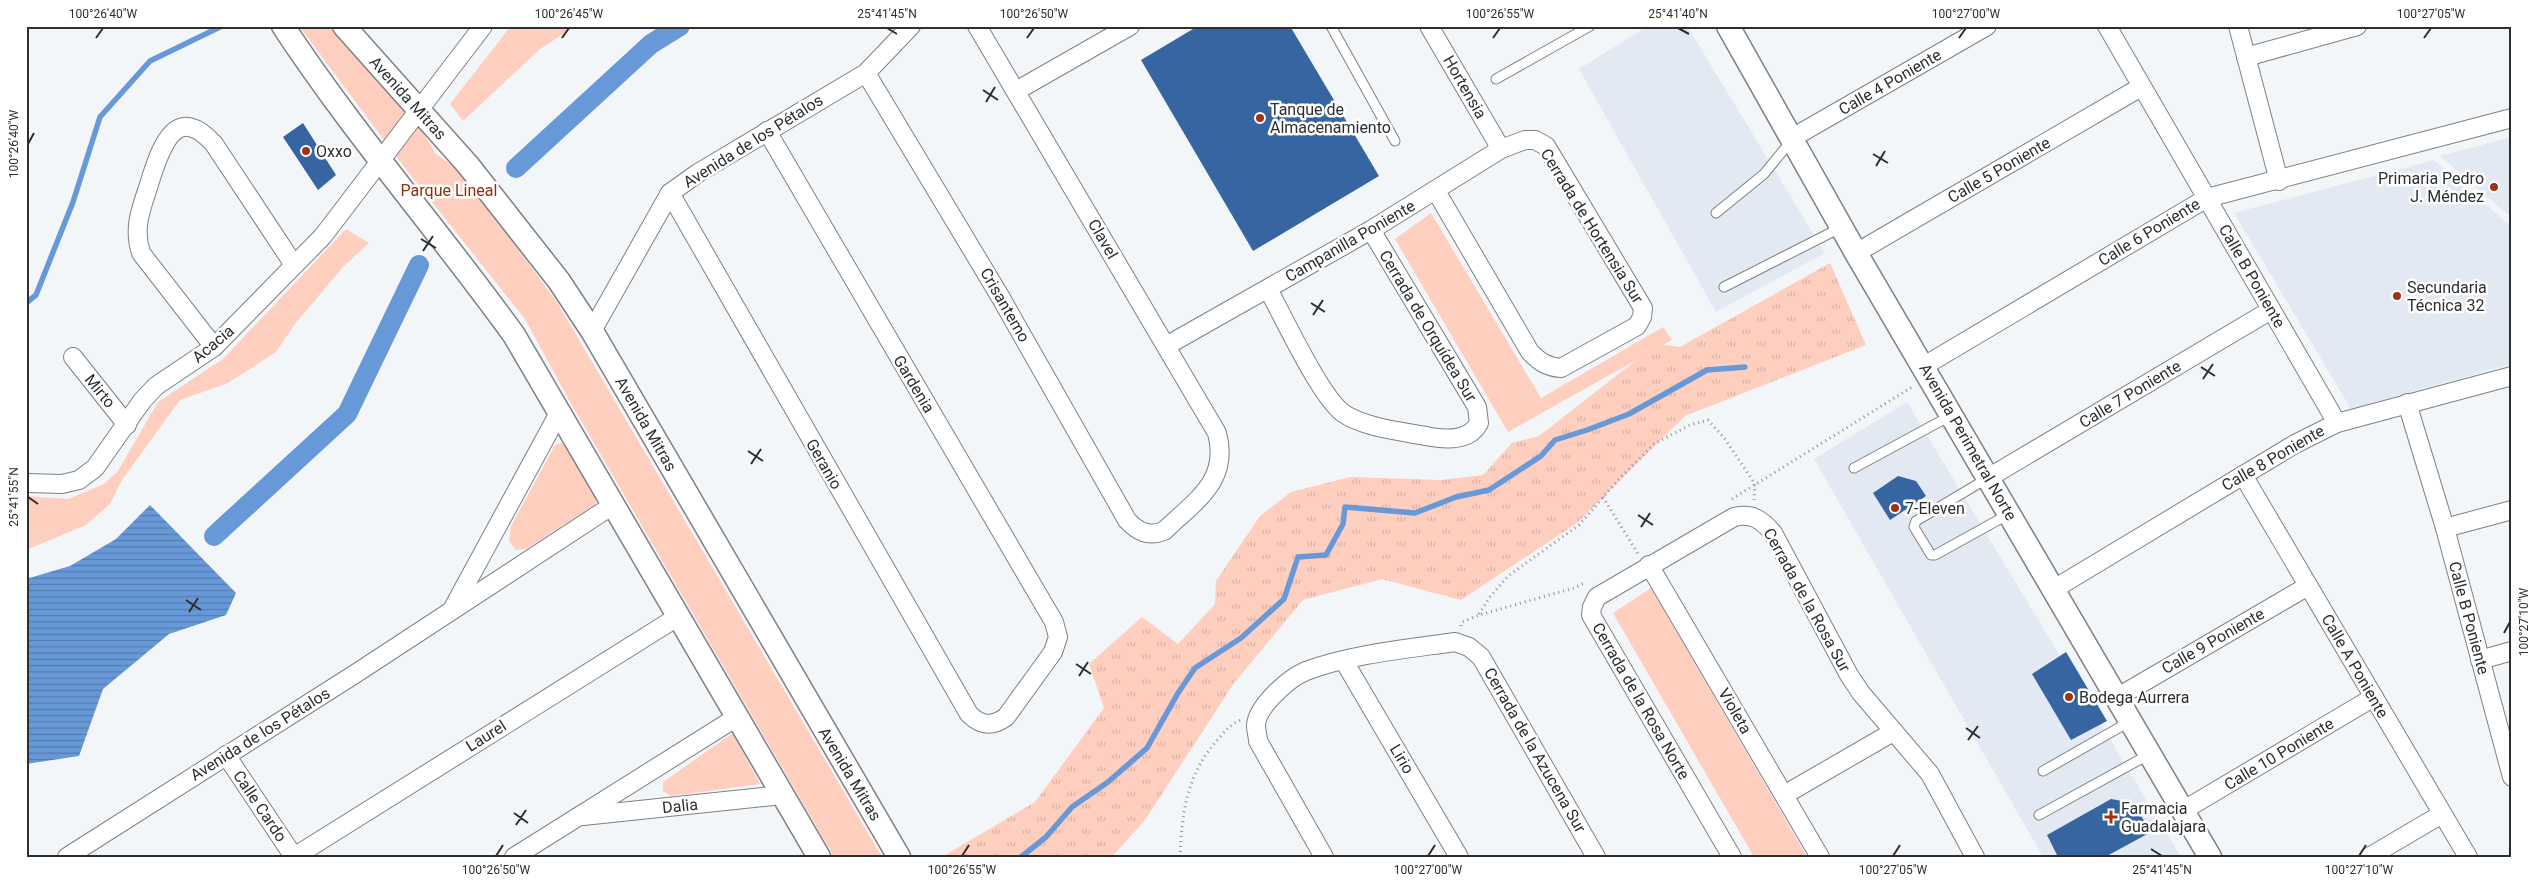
<svg xmlns="http://www.w3.org/2000/svg" width="2538" height="883" viewBox="0 0 2538 883" font-family="Roboto,sans-serif">
<style>
.built{fill:#e2e9f2}
.grass{fill:url(#grass-tufts)}
.park{fill:#fecebf}
.water{fill:url(#water-rules)}
.lines{fill:none;stroke-linecap:round;stroke-linejoin:round}
.stream{stroke:#6798d8;stroke-width:5.5}
.canal{stroke:#6798d8;stroke-width:20}
.building{fill:#3665a1}
.service-casing{stroke:#7e8083;stroke-width:11}
.minor-casing{stroke:#7e8083;stroke-width:20}
.tertiary-casing{stroke:#7e8083;stroke-width:25}
.path{stroke:#8f9193;stroke-width:3;stroke-dasharray:1 4;stroke-linecap:butt}
.service{stroke:#fff;stroke-width:9}
.minor{stroke:#fff;stroke-width:18}
.tertiary{stroke:#fff;stroke-width:22}
.ticks{fill:none;stroke:#2d2e30;stroke-width:2}
.poi-dot{fill:#9b3411;stroke:#fff;stroke-width:2}
.labels{text-anchor:middle;dominant-baseline:central;stroke-width:5;stroke-linejoin:round;paint-order:stroke}
.street-label{font-size:16px;fill:#2d2e30;stroke:#fff}
.poi-label{font-size:16px;fill:#2d2e30;stroke:#fff;text-anchor:start}
.park-label{font-size:16px;fill:#902e0b;stroke:#fff}
.neatline{fill:none;stroke:#2d2e30;stroke-width:2}
.ticks-label{font-size:12px;text-anchor:middle;fill:#2d2e30}
</style>
<defs>
<pattern id="grass-tufts" width="24" height="20" patternUnits="userSpaceOnUse" patternTransform="scale(1.25)"><rect width="24" height="20" fill="#fecebf"/><path d="M3 7l-1-3M5 7V3M7 7l1-3M15 17l-1-3M17 17v-4M19 17l1-3" fill="none" stroke="#dab1a4"/></pattern>
<pattern id="water-rules" width="6" height="5" patternUnits="userSpaceOnUse" patternTransform="scale(1.25)"><rect width="6" height="5" fill="#6798d8"/><path d="M0 2.5h6" fill="none" stroke="#557cb0"/></pattern>
</defs>
<rect width="100%" height="100%" fill="#f3f6f9"/>
<g class="built">
<polygon points="1648,26 1687,26 1825,253 1716,312 1579,69"/>
<polygon points="2512,137 2512,218 2440,156"/>
<polygon points="2434,160 2512,227 2512,364 2351,409 2234,213"/>
<polygon points="1907,402 2181,857 2043,857 1814,459"/>
</g>
<polygon class="grass" points="1830,263 1866,345 1685,416 1577,523 1461,600 1382,579 1303,600 1234,683 1145,820 1112,857 942,857 1035,802 1104,708 1089,664 1142,617 1178,644 1215,604 1216,581 1260,516 1291,492 1350,477 1441,480 1483,475 1512,443 1539,436 1657,344 1680,347"/>
<g class="park">
<polygon points="299,26 332,26 403,101 436,154 464,174 558,304 882,857 834,857 569,400 525,319 408,172"/>
<polygon points="511,26 576,26 540,49 463,121 450,104"/>
<polygon points="1431,213 1541,398 1663,327 1672,340 1508,432 1395,239"/>
<polygon points="346,229 369,243 343,267 295,324 276,352 228,383 180,400 122,480 110,504 86,525 26,550 26,496 68,499 104,484 118,471 158,402 223,359"/>
<polygon points="561,443 567,447 595,495 596,504 526,549 516,550 509,541 511,526 555,445"/>
<polygon points="1651,588 1807,857 1754,857 1613,613"/>
<polygon points="733,733 760,784 671,796 663,791 663,782"/>
</g>
<polygon class="water" points="150,505 236,593 226,615 169,634 103,689 79,756 26,764 26,579 70,566 116,539"/>
<g class="lines">
<g class="stream">
<polyline points="26,303 36,295 73,202 100,117 150,61 222,26"/>
<polyline points="1021,857 1046,837 1072,807 1108,782 1147,748 1178,693 1195,668 1241,638 1284,599 1298,557 1326,555 1343,524 1345,507 1415,513 1456,497 1489,490 1541,456 1555,440 1587,430 1629,414 1707,370 1745,367"/>
</g>
<g class="canal">
<polyline points="516,168 651,44 680,26"/>
<polyline points="214,536 347,414 419,265"/>
</g>
</g>
<g class="building">
<polygon points="1198,26 1290,26 1379,176 1253,251 1141,60"/>
<polygon points="303,123 336,175 318,190 283,137"/>
<polygon points="1898,476 1916,481 1926,496 1890,520 1873,493"/>
<polygon points="2066,652 2107,721 2071,740 2032,674"/>
<polygon points="2111,799 2133,803 2151,832 2105,857 2058,857 2047,835"/>
</g>
<g class="lines">
<g class="service-casing">
<g id="service">
<polyline points="1331,26 1395,141"/>
<polyline points="1496,79 1590,26"/>
<polyline points="1716,213 1764,174 1791,141"/>
<polyline points="1724,287 1842,227"/>
<polyline points="1854,468 1952,415"/>
<polyline points="1988,478 1916,521 1914,527 1931,555 1935,555 2009,514"/>
<polyline points="2043,771 2129,722"/>
<polyline points="2039,815 2148,755"/>
</g>
</g>
<g class="minor-casing">
<g id="minor">
<polyline points="1429,26 1501,149"/>
<polyline points="2107,26 2337,423"/>
<polyline points="2238,26 2279,181"/>
<polyline points="2246,57 2357,26"/>
<path d="M866,73l135,225 126,222c11,12 21,17 37,11 31,-30 66,-50 53,-98l-240,-407"/>
<polyline points="1016,91 1130,26"/>
<polyline points="1792,138 1987,26"/>
<path d="M670,193l299,521c12,12 23,13 37,3l47,-65 5,-15 -4,-15 -287,-491"/>
<polyline points="1856,253 2141,87"/>
<path d="M1268,289c16,29 52,107 75,124 21,15 63,19 88,24 17,3 39,3 48,-14l-2,-16 -106,-177"/>
<polyline points="592,331 670,193 698,173 866,73 911,26"/>
<path d="M1166,346l205,-116 130,-81 24,-9h10l11,6 97,162 -1,9 -5,9 -76,42c-14,-1 -21,-6 -31,-16l-94,-161"/>
<path d="M214,347l-73,-94c-9,-28 2,-48 10,-75 11,-34 26,-75 63,-34l80,121"/>
<polyline points="73,357 127,425"/>
<polyline points="1924,366 2207,198 2512,118"/>
<polyline points="2407,403 2445,528 2512,777"/>
<polyline points="2243,475 2468,857"/>
<polyline points="1988,478 2271,310"/>
<polyline points="26,483 62,484 79,480 95,468 142,401 156,386 214,347 323,236 483,26"/>
<polyline points="2445,528 2512,510"/>
<polyline points="1649,565 1820,857"/>
<polyline points="2054,589 2295,444 2337,423 2512,376"/>
<polyline points="453,608 560,411"/>
<polyline points="2480,660 2512,651"/>
<polyline points="1344,661 1459,857"/>
<polyline points="2118,697 2308,586"/>
<polyline points="226,755 294,857"/>
<polyline points="1784,795 1893,732"/>
<polyline points="2184,810 2374,697"/>
<polyline points="583,816 782,795"/>
<polyline points="67,857 355,674 613,505"/>
<polyline points="294,857 679,616"/>
<polyline points="514,857 737,717"/>
<path d="M1324,857l-66,-116c0,-5 -2,-10 -2,-15 0,-19 33,-48 50,-55 46,-17 100,-22 149,-29l14,5 12,10 115,200"/>
<path d="M1732,857l-141,-242 1,-8 5,-10 137,-80c18,-4 27,2 39,16l76,142 12,18 69,81 45,83"/>
<polyline points="2369,857 2442,814"/>
</g>
</g>
<g class="tertiary-casing">
<g id="tertiary">
<path d="M283,26c71,108 156,205 231,309l305,522"/>
<polyline points="344,26 468,165 559,281 592,331 899,857"/>
<polyline points="1728,26 1856,253 2210,857"/>
</g>
</g>
<g class="path">
<polyline points="1603,497 1638,554"/>
<polyline points="1732,499 1912,387"/>
<polyline points="1479,614 1490,597 1508,576 1579,525 1620,478 1654,444 1690,425 1708,420 1725,439 1755,484 1754,500"/>
<polyline points="1461,626 1462,622 1479,615 1574,588 1586,582"/>
<path d="M1180,857c2,-47 7,-84 40,-120 6,-7 11,-13 21,-17"/>
</g>
<use href="#service" class="service"/>
<use href="#minor" class="minor"/>
<use href="#tertiary" class="tertiary"/>
</g>
<path class="ticks" d="M887,28l10,6M1678,28l11,6M96,38l7,-10M562,38l7,-10M1027,38l7,-10M1493,38l7,-10M1959,38l7,-10M2424,38l7,-10M983,90l15,10M986,102l9,-15M28,144l6,-11M1873,154l15,9M1876,166l9,-15M421,239l15,9M423,251l10,-15M1311,303l14,9M1313,315l10,-15M2201,367l14,9M2203,379l10,-15M748,451l15,10M751,464l10,-15M28,497l10,7M1638,515l15,10M1641,527l9,-14M186,600l15,10M189,612l9,-14M2504,633l6,-11M1076,664l15,10M1079,676l9,-14M1966,728l14,10M1968,740l10,-14M514,813l14,10M516,825l10,-15M2151,849l11,7M496,856l7,-11M962,856l7,-11M1428,856l7,-11M1893,856l7,-11M2359,856l7,-11"/>
<g class="poi-dot">
<circle cx="1260" cy="118" r="5"/>
<circle cx="306" cy="151" r="5"/>
<circle cx="2494" cy="187" r="5"/>
<circle cx="2397" cy="296" r="5"/>
<circle cx="1895" cy="508" r="5"/>
<circle cx="2069" cy="697" r="5"/>
<path d="M2108.5 809.5h5v5h5v5h-5v5h-5v-5h-5v-5h5z"/>
</g>
<g class="labels">
<g class="street-label">
<text transform="translate(1890 82) rotate(-30)">Calle 4 Poniente</text>
<text transform="translate(1465 87) rotate(60)">Hortensia</text>
<text transform="translate(408 98) rotate(48)">Avenida Mitras</text>
<text transform="translate(753 141) rotate(-32)">Avenida de los Pétalos</text>
<text transform="translate(1999 170) rotate(-30)">Calle 5 Poniente</text>
<text transform="translate(1592 226) rotate(58)">Cerrada de Hortensia Sur</text>
<text transform="translate(2149 232) rotate(-31)">Calle 6 Poniente</text>
<text transform="translate(1103 239) rotate(60)">Clavel</text>
<text transform="translate(1350 241) rotate(-30)">Campanilla Poniente</text>
<text transform="translate(2252 276) rotate(60)">Calle B Poniente</text>
<text transform="translate(1005 305) rotate(60)">Crisantemo</text>
<text transform="translate(1428 326) rotate(59)">Cerrada de Orquídea Sur</text>
<text transform="translate(213 344) rotate(-40)">Acacia</text>
<text transform="translate(914 384) rotate(59)">Gardenia</text>
<text transform="translate(100 391) rotate(51)">Mirto</text>
<text transform="translate(2130 394) rotate(-31)">Calle 7 Poniente</text>
<text transform="translate(646 424) rotate(60)">Avenida Mitras</text>
<text transform="translate(1968 442) rotate(60)">Avenida Perimetral Norte</text>
<text transform="translate(2273 458) rotate(-30)">Calle 8 Poniente</text>
<text transform="translate(824 464) rotate(60)">Geranio</text>
<text transform="translate(1807 600) rotate(61)">Cerrada de la Rosa Sur</text>
<text transform="translate(2469 618) rotate(75)">Calle B Poniente</text>
<text transform="translate(2213 641) rotate(-30)">Calle 9 Poniente</text>
<text transform="translate(2355 666) rotate(60)">Calle A Poniente</text>
<text transform="translate(1641 701) rotate(60)">Cerrada de la Rosa Norte</text>
<text transform="translate(1735 711) rotate(60)">Violeta</text>
<text transform="translate(260 734) rotate(-32)">Avenida de los Pétalos</text>
<text transform="translate(486 736) rotate(-32)">Laurel</text>
<text transform="translate(1535 750) rotate(60)">Cerrada de la Azucena Sur</text>
<text transform="translate(2279 754) rotate(-31)">Calle 10 Poniente</text>
<text transform="translate(1402 759) rotate(59)">Lirio</text>
<text transform="translate(850 774) rotate(59)">Avenida Mitras</text>
<text transform="translate(260 806) rotate(56)">Calle Cardo</text>
<text transform="translate(680 806) rotate(-6)">Dalia</text>
</g>
<g class="poi-label">
<text x="1270" y="109">Tanque de<tspan x="1270" dy="18">Almacenamiento</tspan></text>
<text x="316" y="151">Oxxo</text>
<text x="2484" y="178" text-anchor="end">Primaria Pedro<tspan x="2484" dy="18">J. Méndez</tspan></text>
<text x="2407" y="287">Secundaria<tspan x="2407" dy="18">Técnica 32</tspan></text>
<text x="1905" y="508">7-Eleven</text>
<text x="2079" y="697">Bodega Aurrera</text>
<text x="2121" y="808">Farmacia<tspan x="2121" dy="18">Guadalajara</tspan></text>
</g>
<g class="park-label">
<text x="449" y="190">Parque Lineal</text>
</g>
</g>
<rect width="2538" height="883" fill="none" stroke="#ffffff" stroke-width="55"/>
<rect x="28" y="28" width="2482" height="828" class="neatline"/>
<g class="ticks-label">
<text x="103" y="18">100°26'40"W</text>
<text x="569" y="18">100°26'45"W</text>
<text x="887" y="18">25°41'45"N</text>
<text x="1034" y="18">100°26'50"W</text>
<text x="1500" y="18">100°26'55"W</text>
<text x="1678" y="18">25°41'40"N</text>
<text x="1966" y="18">100°27'00"W</text>
<text x="2431" y="18">100°27'05"W</text>
<text transform="translate(14 144) rotate(-90)" y="4">100°26'40"W</text>
<text transform="translate(14 497) rotate(-90)" y="4">25°41'55"N</text>
<text transform="translate(2524 622) rotate(-90)" y="4">100°27'10"W</text>
<text x="496" y="874">100°26'50"W</text>
<text x="962" y="874">100°26'55"W</text>
<text x="1428" y="874">100°27'00"W</text>
<text x="1893" y="874">100°27'05"W</text>
<text x="2162" y="874">25°41'45"N</text>
<text x="2359" y="874">100°27'10"W</text>
</g>
</svg>
